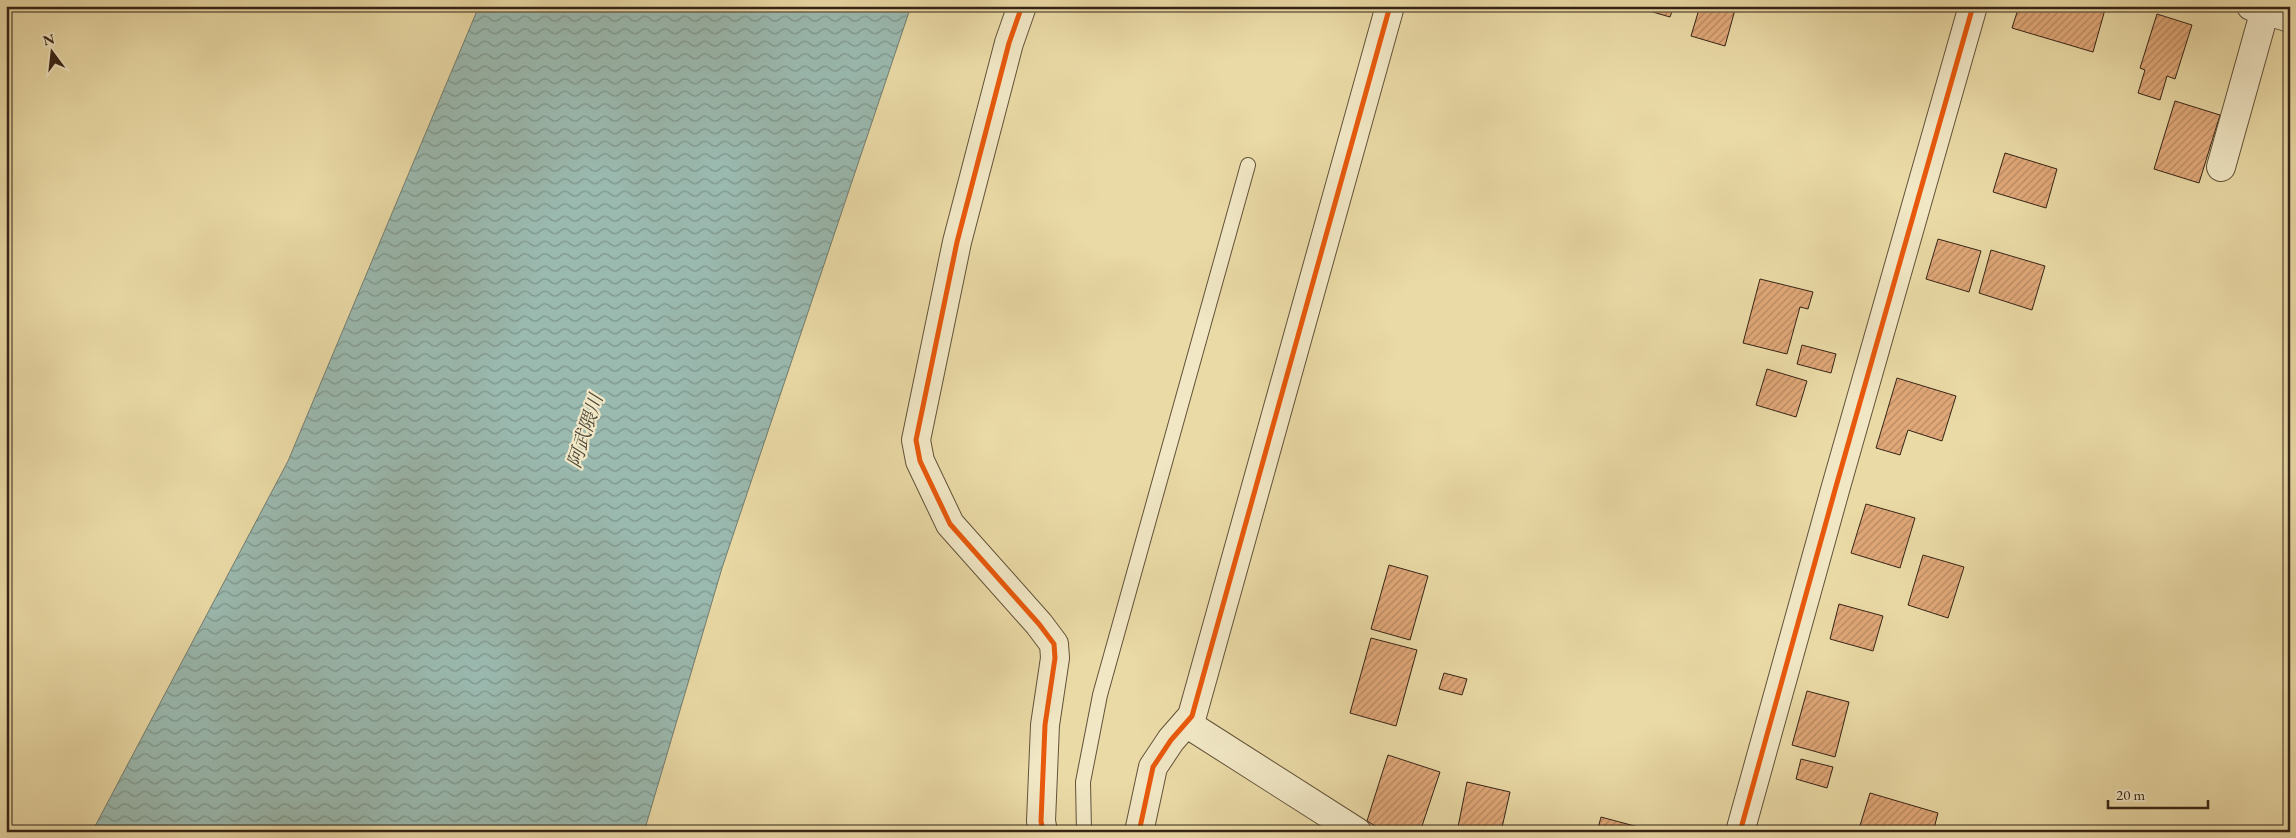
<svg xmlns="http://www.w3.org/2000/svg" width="2296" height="838" viewBox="0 0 2296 838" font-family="'EB Garamond','Noto Serif JP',serif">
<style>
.water{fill:url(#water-waves);stroke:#727d71}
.building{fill:url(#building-hatch);stroke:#352415}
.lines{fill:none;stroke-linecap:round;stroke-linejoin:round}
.service-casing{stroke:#625239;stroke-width:16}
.minor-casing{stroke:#625239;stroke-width:30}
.tertiary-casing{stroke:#625239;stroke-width:30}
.service{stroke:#f1e7c5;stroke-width:14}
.minor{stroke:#f1e7c5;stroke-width:28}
.tertiary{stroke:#f1e7c5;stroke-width:28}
.cycleway-casing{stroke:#f1e7c5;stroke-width:8}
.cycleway{stroke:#e8590c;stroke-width:5}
.labels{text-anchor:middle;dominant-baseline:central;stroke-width:4.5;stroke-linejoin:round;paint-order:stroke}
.water-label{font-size:19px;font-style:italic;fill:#4e493c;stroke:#f1e7c5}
</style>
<defs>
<pattern id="water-waves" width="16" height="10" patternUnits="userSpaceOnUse" patternTransform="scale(1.25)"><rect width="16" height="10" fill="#9ab9af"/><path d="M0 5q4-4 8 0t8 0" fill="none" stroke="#7e968d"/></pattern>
<pattern id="building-hatch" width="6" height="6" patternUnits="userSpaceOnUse" patternTransform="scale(1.25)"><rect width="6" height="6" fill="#e1a879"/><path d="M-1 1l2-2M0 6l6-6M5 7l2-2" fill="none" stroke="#b78962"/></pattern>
</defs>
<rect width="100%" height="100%" fill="#eadaa6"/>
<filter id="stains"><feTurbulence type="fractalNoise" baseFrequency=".004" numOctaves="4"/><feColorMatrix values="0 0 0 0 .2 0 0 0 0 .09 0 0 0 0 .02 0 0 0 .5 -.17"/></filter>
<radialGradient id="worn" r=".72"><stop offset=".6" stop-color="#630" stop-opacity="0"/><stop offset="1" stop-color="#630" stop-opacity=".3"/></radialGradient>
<polygon class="water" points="479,6 911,6 722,568 644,832 92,832 288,461"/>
<g class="building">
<polygon points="1632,6 1674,6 1670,17"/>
<polygon points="1700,6 1736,6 1725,46 1691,36"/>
<polygon points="2019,6 2106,6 2093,52 2012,28"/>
<polygon points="2157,14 2192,25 2175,79 2167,76 2160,100 2138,93 2145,70 2140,68"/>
<polygon points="2175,101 2220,115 2199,183 2154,169"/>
<polygon points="2005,153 2057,169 2046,208 1993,192"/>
<polygon points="1938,239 1981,251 1969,292 1926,279"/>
<polygon points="1991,250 2045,266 2032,310 1979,293"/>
<polygon points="1760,279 1813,292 1808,309 1800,307 1787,354 1743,343"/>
<polygon points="1802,345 1836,354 1831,373 1797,364"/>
<polygon points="1767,369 1807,381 1796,417 1756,405"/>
<polygon points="1897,378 1956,396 1942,441 1908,430 1900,455 1876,448"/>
<polygon points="1866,504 1915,518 1900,568 1851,553"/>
<polygon points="1923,555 1964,567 1948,618 1908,605"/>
<polygon points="1389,565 1428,576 1410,640 1371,629"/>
<polygon points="1839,604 1883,616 1873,651 1830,639"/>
<polygon points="1371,638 1417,650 1396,726 1350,713"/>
<polygon points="1444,673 1467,679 1462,695 1439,689"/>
<polygon points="1807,691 1849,702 1835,757 1792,745"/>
<polygon points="1388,755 1440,772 1420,832 1385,832 1367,821"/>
<polygon points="1801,759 1833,767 1827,788 1796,779"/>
<polygon points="1467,782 1510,792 1501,832 1457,832"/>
<polygon points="1870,793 1938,813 1933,832 1858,832"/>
<polygon points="1601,817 1657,832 1597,832"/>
</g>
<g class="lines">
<g class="service-casing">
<polyline id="service" points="1084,832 1083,782 1100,695 1248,165"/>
</g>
<g class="minor-casing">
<g id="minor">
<polyline points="1022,6 1009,43 957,242 916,440 920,461 950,524 1039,624 1054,644 1055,658 1045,725 1041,821 1043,832"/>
<polyline points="2251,6 2290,18"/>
<polyline points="2221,167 2265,10"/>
<polyline points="1186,723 1357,832"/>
<polyline points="1139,832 1153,767 1171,740 1192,716 1390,6"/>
</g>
</g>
<g class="tertiary-casing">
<polyline id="tertiary" points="1740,832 1835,490 1973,6"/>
</g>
<use href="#service" class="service"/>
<use href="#minor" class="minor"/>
<use href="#tertiary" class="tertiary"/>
<g class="cycleway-casing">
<g id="cycleway">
<polyline points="1022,6 1009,43 957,242 916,440 920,461 950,524 1039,624 1054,644 1055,658 1045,725 1041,821 1043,832"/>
<polyline points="1139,832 1153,767 1171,740 1192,716 1390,6"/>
<polyline points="1740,832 1835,490 1973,6"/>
</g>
</g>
<use href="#cycleway" class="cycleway"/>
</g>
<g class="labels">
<g class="water-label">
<text transform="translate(585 431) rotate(-72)">阿武隈川</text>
</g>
</g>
<rect width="2296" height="838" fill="none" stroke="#eadaa6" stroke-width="25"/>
<rect x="8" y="8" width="2281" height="823" fill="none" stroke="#352415" stroke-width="2.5"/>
<rect x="12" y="12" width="2271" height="813" fill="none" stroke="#352415"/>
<g transform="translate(52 52) rotate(345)" stroke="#f1e7c5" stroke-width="4" paint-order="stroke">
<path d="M0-4L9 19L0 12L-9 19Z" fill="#352415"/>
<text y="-8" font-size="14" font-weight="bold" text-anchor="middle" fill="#352415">N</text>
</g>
<path d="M2108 800v8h100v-8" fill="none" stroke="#352415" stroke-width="2.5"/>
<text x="2116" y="800" font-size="15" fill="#352415" stroke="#f1e7c5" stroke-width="4" paint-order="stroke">20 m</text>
<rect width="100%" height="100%" filter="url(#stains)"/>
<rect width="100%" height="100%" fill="url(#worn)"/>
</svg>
